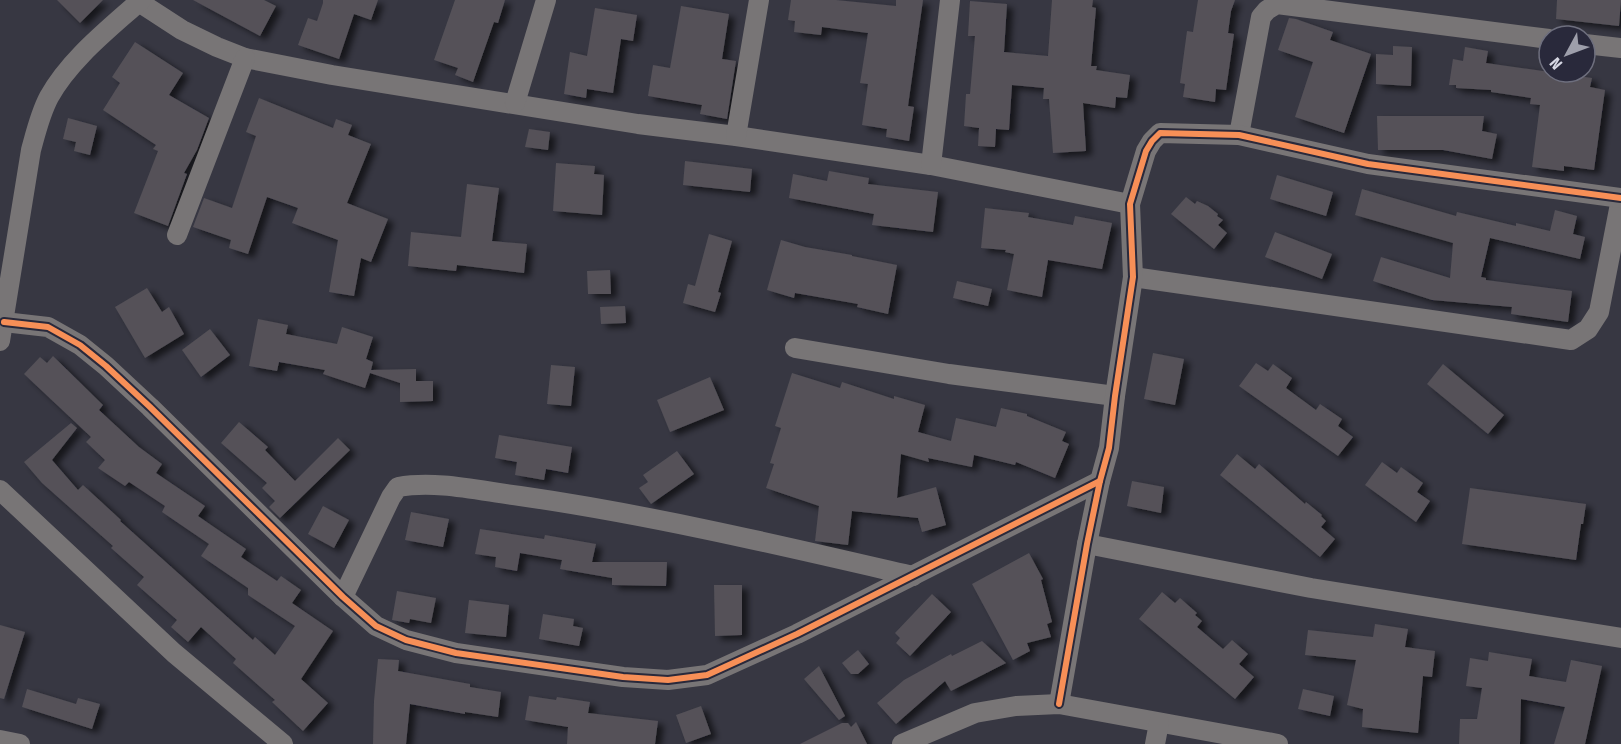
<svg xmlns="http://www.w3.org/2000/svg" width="1621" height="744" viewBox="0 0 1621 744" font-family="'Fira Sans Condensed',sans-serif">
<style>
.building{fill:#545158;filter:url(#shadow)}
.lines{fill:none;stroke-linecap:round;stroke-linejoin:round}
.street{stroke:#787576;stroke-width:20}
.cycleway-casing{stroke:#29293b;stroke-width:10}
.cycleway{stroke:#f78f57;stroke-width:6}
</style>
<defs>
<filter id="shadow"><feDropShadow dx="6" dy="4" stdDeviation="3" flood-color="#0009"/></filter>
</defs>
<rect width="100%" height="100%" fill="#373742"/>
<g class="building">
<polygon points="57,0 103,0 80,23"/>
<polygon points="193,0 264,0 276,6 260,36"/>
<polygon points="323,0 378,0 371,20 354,14 339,59 298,45 308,18 317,21 323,3"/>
<polygon points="455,0 505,0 498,23 494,22 473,82 455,75 458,68 434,60"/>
<polygon points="791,0 836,0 896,6 896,0 923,0 908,106 914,107 909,141 886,137 887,129 862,125 868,84 860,83 868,33 822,27 821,35 794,32 795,21 788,20"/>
<polygon points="1052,0 1093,0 1092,7 1096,8 1091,66 1097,66 1096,70 1130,75 1127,98 1116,97 1115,108 1083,103 1086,151 1053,153 1049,99 1043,99 1044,88 1012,85 1009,130 996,129 995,147 978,146 979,128 964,126 966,94 970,94 975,36 968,36 970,1 1007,4 1004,52 1048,56"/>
<polygon points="1198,0 1235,0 1231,11 1228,33 1234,34 1226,90 1216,89 1215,102 1183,97 1185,84 1180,83 1187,31 1193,32"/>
<polygon points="1557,0 1621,0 1619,26 1556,19"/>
<polygon points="681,6 729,14 722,59 736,61 727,119 700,114 702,105 648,96 653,65 670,68"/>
<polygon points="595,8 637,15 633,41 621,39 613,93 587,89 586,98 564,94 570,52 587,56"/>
<polygon points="1289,18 1296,19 1333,32 1330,40 1371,54 1344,133 1295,117 1313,62 1278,50"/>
<polygon points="135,42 183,73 169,95 209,118 197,150 184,173 187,174 168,226 134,213 158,151 153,149 156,145 103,110 120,83 112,77"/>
<polygon points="1393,46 1412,47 1411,86 1376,84 1376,54 1393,55"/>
<polygon points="1465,47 1488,51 1486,63 1592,78 1590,87 1605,90 1594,170 1564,166 1564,171 1532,167 1540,105 1530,104 1531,98 1491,92 1491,90 1456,88 1456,85 1449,85 1453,59 1463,61"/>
<polygon points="259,98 333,128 336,119 352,125 348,135 371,144 347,203 388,219 371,262 361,258 354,296 329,292 338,240 292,223 298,208 267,197 248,254 229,248 231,240 193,227 204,198 232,208 256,136 246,132"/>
<polygon points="1377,116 1484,116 1482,131 1497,134 1492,159 1443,150 1378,150"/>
<polygon points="68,118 97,126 90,155 74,151 76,142 63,139"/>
<polygon points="529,129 550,132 548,150 525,147"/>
<polygon points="685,161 752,169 750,192 683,185"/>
<polygon points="556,163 595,166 594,174 604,175 602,215 553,211"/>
<polygon points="829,171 869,178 868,184 938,192 933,232 872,225 874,214 789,198 793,174 827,181"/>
<polygon points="1277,175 1333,192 1326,216 1270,199"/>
<polygon points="467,184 499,188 492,241 527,244 524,273 457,265 456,271 408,266 411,232 461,237"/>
<polygon points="1362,189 1456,216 1457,212 1516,226 1516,223 1550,231 1555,210 1577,216 1573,234 1585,237 1580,259 1490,238 1481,277 1486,278 1486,280 1572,291 1568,322 1511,314 1512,307 1432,300 1373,281 1381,257 1450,278 1453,243 1355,215"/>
<polygon points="1186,197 1195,204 1197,201 1208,206 1218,214 1217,216 1223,220 1218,225 1227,233 1214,249 1171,214"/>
<polygon points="985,208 1029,213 1028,217 1073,225 1075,216 1112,223 1102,269 1048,260 1042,297 1007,290 1014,254 1005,252 1006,250 981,248"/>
<polygon points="1275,232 1332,254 1322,279 1265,257"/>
<polygon points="709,234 732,241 718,292 721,293 715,312 683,303 688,284 695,286"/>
<polygon points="781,240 805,247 852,255 852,256 897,265 888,314 857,307 858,304 795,293 794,298 767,290"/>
<polygon points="610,270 611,294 588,294 587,271"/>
<polygon points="957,281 992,289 988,306 953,298"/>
<polygon points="147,288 162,312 169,307 184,334 145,358 115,307"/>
<polygon points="625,306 626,323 601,324 600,307"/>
<polygon points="258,319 288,325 286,334 337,344 342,327 373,337 366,359 373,362 371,370 416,369 416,381 433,381 433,401 400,402 400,383 370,373 365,388 323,374 325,370 279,362 277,371 249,366"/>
<polygon points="210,329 230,355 201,377 182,350"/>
<polygon points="1153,353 1184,359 1175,405 1144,399"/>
<polygon points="53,356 103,405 99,410 139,447 162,464 156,473 205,506 198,516 246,549 241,557 277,581 281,576 301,590 292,603 333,631 301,679 328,703 303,731 272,702 275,700 233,663 236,659 201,627 188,642 171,627 177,620 137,585 144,577 111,548 113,546 42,483 24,462 71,423 77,428 52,460 78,490 83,485 121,520 120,521 253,640 255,637 275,655 295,626 248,595 248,588 201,556 209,544 162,512 165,506 129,482 125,486 98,468 105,460 86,442 91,437 24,374 40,357 47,363"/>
<polygon points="1256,363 1268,371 1273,364 1292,378 1286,388 1316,410 1320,404 1342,419 1338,426 1353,437 1338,456 1239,386"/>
<polygon points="1443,364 1504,415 1488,434 1427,384"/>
<polygon points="551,365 575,367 571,406 547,404"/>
<polygon points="792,373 840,388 842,382 894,399 894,396 925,405 918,432 951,441 956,418 996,427 1001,408 1027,414 1027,416 1066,432 1062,441 1069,444 1055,478 1016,462 1015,465 974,455 972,467 928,458 929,462 901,454 897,498 936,487 946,525 922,532 918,518 852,511 848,545 815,541 819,506 766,488 774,464 770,463 781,428 775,426"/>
<polygon points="710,377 724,410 670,432 657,400"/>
<polygon points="239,422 268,447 265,450 295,481 338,438 350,450 280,518 269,507 275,501 262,488 267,483 221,443"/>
<polygon points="499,435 572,447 568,473 546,469 544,480 515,475 517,462 495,458"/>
<polygon points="677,451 694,474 651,504 639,488 648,482 643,475"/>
<polygon points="1237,454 1255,469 1259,464 1305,504 1306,502 1322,515 1321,516 1326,521 1321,527 1335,539 1320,557 1220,475"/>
<polygon points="1382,462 1397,473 1401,467 1423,483 1417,492 1430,501 1416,522 1365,485"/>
<polygon points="1132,481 1164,487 1161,513 1127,506"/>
<polygon points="1470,488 1586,504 1583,524 1581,524 1576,560 1462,544"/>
<polygon points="323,506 349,520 334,548 308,534"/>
<polygon points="411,512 449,519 443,547 405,540"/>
<polygon points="480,529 544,539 545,535 596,544 592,562 667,562 666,586 612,585 612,578 560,569 562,560 520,553 517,571 495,567 496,557 475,554"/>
<polygon points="1029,553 1043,579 1041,580 1052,622 1047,624 1051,637 1027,643 1030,651 1013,660 972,584"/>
<polygon points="714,585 742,585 742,635 715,636"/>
<polygon points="397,591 436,598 431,623 410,619 409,623 392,620"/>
<polygon points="1162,592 1175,603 1180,598 1197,613 1195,615 1202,621 1197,627 1223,649 1232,640 1248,654 1239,664 1254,677 1235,699 1139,619"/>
<polygon points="932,594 951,612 910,656 896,643 900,638 895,633"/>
<polygon points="469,600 509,605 506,637 465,633"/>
<polygon points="543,614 574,619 573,626 583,628 579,646 539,639"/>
<polygon points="1375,624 1408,629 1405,647 1435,651 1432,677 1423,676 1418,733 1362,727 1363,709 1347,705 1356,660 1305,655 1308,630 1373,637"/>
<polygon points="0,625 25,632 4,699 0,698"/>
<polygon points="982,641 1006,663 951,691 945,681 896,724 877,703 904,680 951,654 952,656"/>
<polygon points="858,650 869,664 858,674 851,674 842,663"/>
<polygon points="1489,652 1532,659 1529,676 1566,682 1571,660 1602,666 1585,744 1554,744 1565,707 1521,699 1520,744 1459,744 1460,719 1477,719 1482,688 1466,686 1470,658 1488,661"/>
<polygon points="378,659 399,660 398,671 470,684 470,687 501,692 498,717 465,712 465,714 410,704 406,744 373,744 374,701"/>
<polygon points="819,666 845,716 839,720 804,679"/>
<polygon points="27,689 76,704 78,698 100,704 92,729 22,707"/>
<polygon points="1303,689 1334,696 1330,716 1298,709"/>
<polygon points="529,696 556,700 557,697 590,702 588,713 658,721 655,744 567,744 568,727 525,720"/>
<polygon points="701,706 711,734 686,743 676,715"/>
<polygon points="856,722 867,744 800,744 842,723 848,723 851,727"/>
</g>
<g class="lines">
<g class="street">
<polyline points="139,2 182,30 217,47 245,58 332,75 638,124 736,136 931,165 1130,204"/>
<polyline points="1585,44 1621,48"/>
<polyline points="515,103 546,0"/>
<polyline points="1239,135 1261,17 1267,10 1277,4 1549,39"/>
<polyline points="736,136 759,0"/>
<polyline points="931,165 950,0"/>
<polyline points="177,235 245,58"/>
<polyline points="1133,277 1571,340 1588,329 1599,312 1621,199"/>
<polyline points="4,322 48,327 80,345 106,366 150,407 343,597 376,626 406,640 456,653 623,677 668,680 707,675 797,634 1100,481"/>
<path d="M0,341l31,-191c5,-18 9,-36 18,-53 21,-38 60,-68 92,-97"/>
<polyline points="795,348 949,374 1115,396"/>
<polyline points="0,490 174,653 283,744"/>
<polyline points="1087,544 1311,588 1621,638"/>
<path d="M343,597l48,-100 7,-10c39,-7 82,4 122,9 132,19 263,50 393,80"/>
<polyline points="1059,704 1087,544 1100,481 1109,448 1115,396 1133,277 1130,204 1146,151 1152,141 1160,133 1239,135 1368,164 1621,198"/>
<polyline points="0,740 20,744"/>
<polyline points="902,744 975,713 1016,706 1059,704 1278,744"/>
<polyline points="1155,744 1159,723"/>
</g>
<g class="cycleway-casing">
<g id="cycleway">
<polyline points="4,322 48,327 80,345 106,366 150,407 343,597 376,626 406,640 456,653 623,677 668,680 707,675 797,634 1100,481"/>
<polyline points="1059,704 1087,544 1100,481 1109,448 1115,396 1133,277 1130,204 1146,151 1152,141 1160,133 1239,135 1368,164 1621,198"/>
</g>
</g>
<use href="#cycleway" class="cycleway"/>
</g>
<g transform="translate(1567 54) rotate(229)"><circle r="28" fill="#29293b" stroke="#6e6f7e" stroke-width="1.5"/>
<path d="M0-4.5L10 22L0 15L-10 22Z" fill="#9e9fab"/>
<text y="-9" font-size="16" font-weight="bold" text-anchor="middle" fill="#d6d7e3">N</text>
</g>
</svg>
